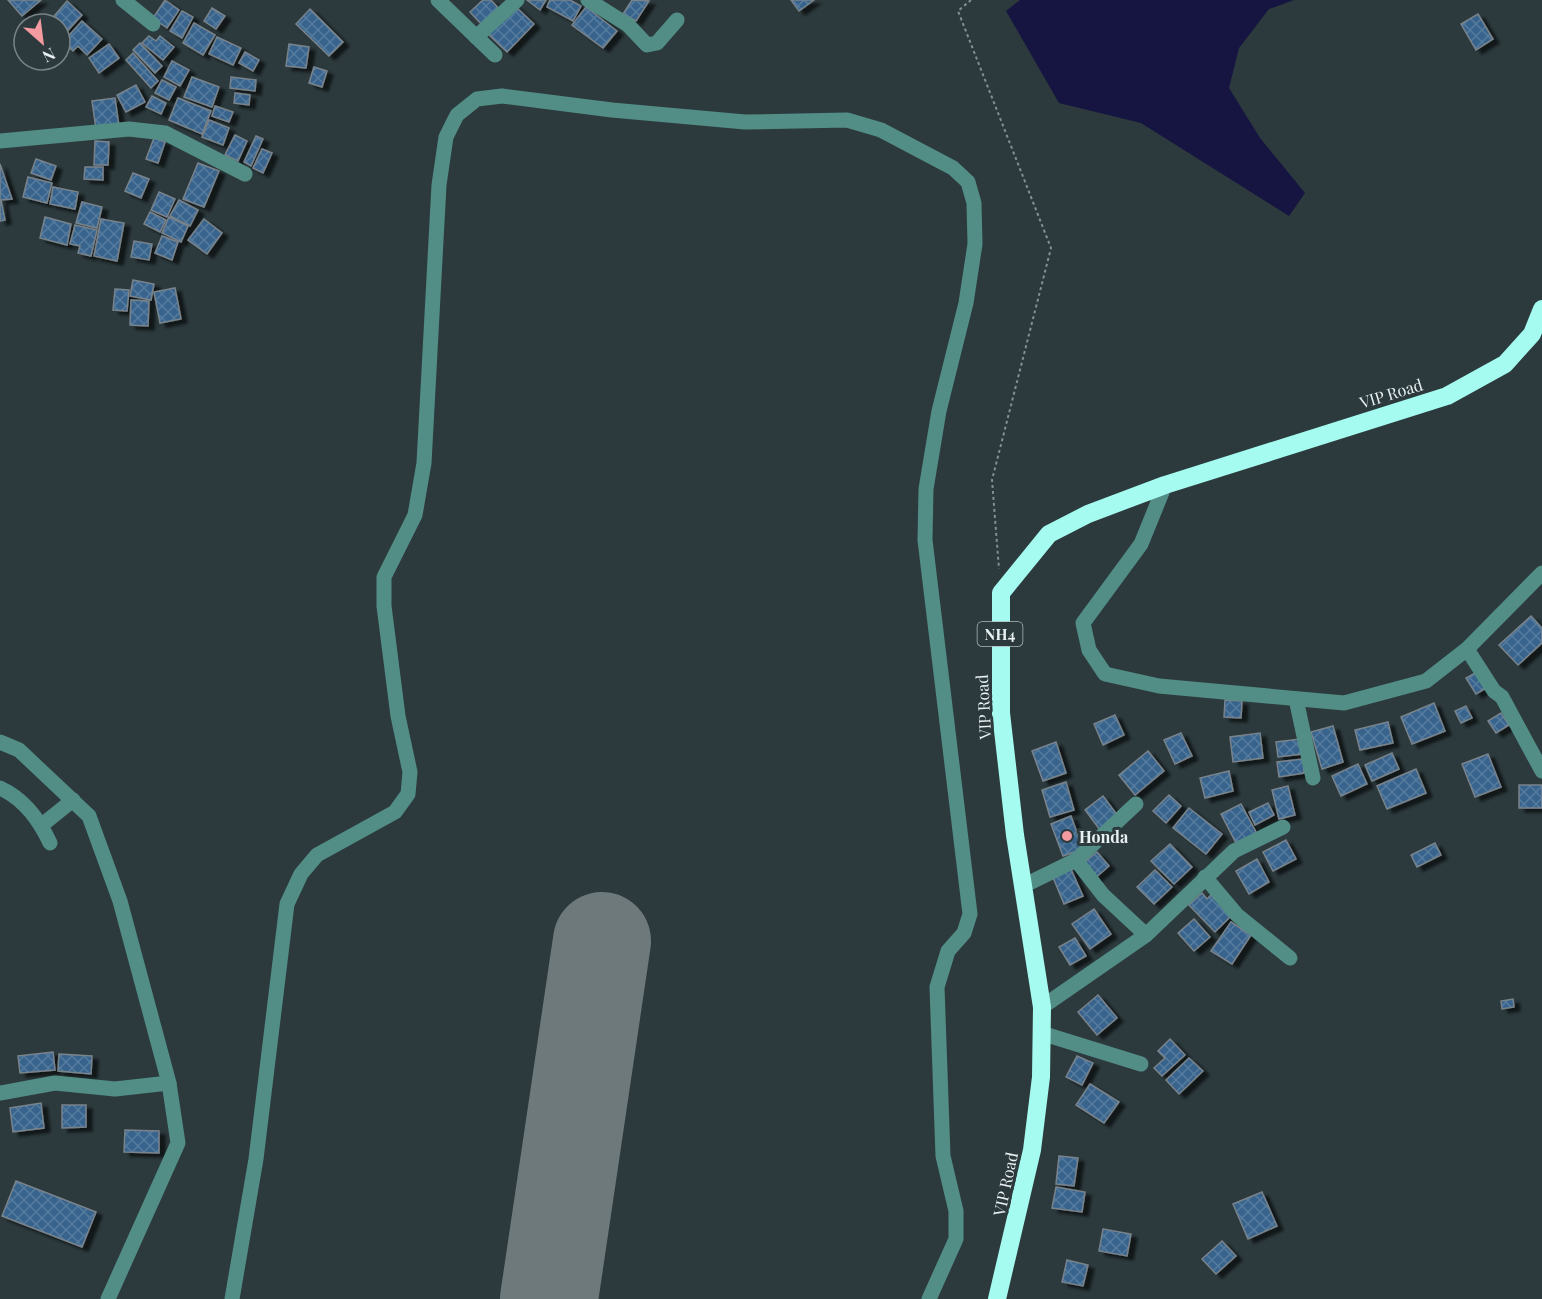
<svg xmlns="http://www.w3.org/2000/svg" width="1542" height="1299" viewBox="0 0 1542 1299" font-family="'Playfair Display',serif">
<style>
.water{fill:#161441}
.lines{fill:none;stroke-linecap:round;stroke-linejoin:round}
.runway{stroke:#6e797c;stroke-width:98}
.building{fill:url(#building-cross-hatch);stroke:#79838c;stroke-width:1.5;filter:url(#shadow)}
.path{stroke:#848f91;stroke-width:2;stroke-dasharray:3 3;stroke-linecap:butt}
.minor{stroke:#528e86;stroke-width:15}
.highway{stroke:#a5fbef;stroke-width:18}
.poi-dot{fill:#f49aa1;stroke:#2c3a3d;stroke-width:2}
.labels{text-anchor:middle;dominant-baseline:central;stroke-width:6;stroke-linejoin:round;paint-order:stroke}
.shield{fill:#2c3a3d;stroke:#b0babc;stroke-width:1.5}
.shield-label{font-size:15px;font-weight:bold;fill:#e9f1f3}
.street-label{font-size:16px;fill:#e9f1f3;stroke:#2c3a3d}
.poi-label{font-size:16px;font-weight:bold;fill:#e9f1f3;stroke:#2c3a3d;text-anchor:start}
</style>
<defs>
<pattern id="building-cross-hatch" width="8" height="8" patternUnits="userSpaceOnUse" patternTransform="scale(1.5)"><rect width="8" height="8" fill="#38648d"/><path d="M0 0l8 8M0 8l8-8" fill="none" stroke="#557b9e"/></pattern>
<filter id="shadow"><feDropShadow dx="6" dy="4" stdDeviation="1.5" flood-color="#0009"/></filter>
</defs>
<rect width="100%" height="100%" fill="#2c3a3d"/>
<polygon class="water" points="1020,0 1294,0 1269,9 1239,48 1229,88 1260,138 1305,193 1289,216 1141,123 1059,103 1006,11"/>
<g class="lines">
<polyline class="runway" points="549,1299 602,941"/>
</g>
<g class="building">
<polygon points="8,0 41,0 22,16"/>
<polygon points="165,0 179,10 167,28 153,18"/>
<polygon points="483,0 491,0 501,11 484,27 470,12"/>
<polygon points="527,0 546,0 540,10"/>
<polygon points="550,0 570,0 581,6 573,21 547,7"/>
<polygon points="632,0 649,1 636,21 623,14"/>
<polygon points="791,0 814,0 799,11"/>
<polygon points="67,1 82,15 63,36 60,33 60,24 48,23"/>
<polygon points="514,5 534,24 507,52 487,33"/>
<polygon points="586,7 617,31 603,48 572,25"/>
<polygon points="212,8 225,16 216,29 204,21"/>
<polygon points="310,9 343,42 329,56 296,24"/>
<polygon points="182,11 193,17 182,38 170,31"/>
<polygon points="1478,14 1493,39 1476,50 1461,24"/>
<polygon points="82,21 102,39 87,55 78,46 73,51 63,42"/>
<polygon points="194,23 215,35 203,55 183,43"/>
<polygon points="149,36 156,41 160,36 174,47 163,60 142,43"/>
<polygon points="217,37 241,48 233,65 209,54"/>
<polygon points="140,43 162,66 155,73 133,50"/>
<polygon points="109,44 119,58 99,73 89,58"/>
<polygon points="289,44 309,47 306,68 286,66"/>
<polygon points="245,52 259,60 253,71 239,63"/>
<polygon points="133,53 158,81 151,88 126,60"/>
<polygon points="172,61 189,70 180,86 164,77"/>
<polygon points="314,67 327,71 322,87 309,83"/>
<polygon points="192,77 219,87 212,107 184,97"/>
<polygon points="231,77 256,80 255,91 230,88"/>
<polygon points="162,80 176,87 169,100 155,93"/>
<polygon points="136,85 145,102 126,112 117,95"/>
<polygon points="235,93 250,95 249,105 234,103"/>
<polygon points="152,96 166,103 161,114 146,107"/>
<polygon points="115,98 119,126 96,129 92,101"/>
<polygon points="178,98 211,111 202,134 169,120"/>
<polygon points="215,106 233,112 229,122 212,116"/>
<polygon points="209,120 229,128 223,145 202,137"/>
<polygon points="235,135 247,141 238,161 225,155"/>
<polygon points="256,136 263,139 251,166 244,162"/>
<polygon points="154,138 165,142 158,163 146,159"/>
<polygon points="95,141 109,142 108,165 94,165"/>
<polygon points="262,149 272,153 263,173 253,168"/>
<polygon points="36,159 56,166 51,180 31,173"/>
<polygon points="198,163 219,171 204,207 183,199"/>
<polygon points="0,164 12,199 1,200 5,220 0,221"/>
<polygon points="85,167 103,167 103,180 84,179"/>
<polygon points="133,173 149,179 141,198 125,191"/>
<polygon points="28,177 52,183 47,203 23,197"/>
<polygon points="53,187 78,192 75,209 50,204"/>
<polygon points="159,192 175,199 167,217 151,210"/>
<polygon points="179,200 198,210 190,226 170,216"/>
<polygon points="82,202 102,207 97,228 76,223"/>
<polygon points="150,212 166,220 160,232 144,224"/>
<polygon points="45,217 71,224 67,245 40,238"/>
<polygon points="169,217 188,226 181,242 162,233"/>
<polygon points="101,219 124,223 117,261 94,256"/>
<polygon points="204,219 222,233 207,254 188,240"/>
<polygon points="75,225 97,230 91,256 78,253 80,246 70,244"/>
<polygon points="162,236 178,242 172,260 155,253"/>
<polygon points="134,241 152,244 149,260 131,257"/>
<polygon points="133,280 154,284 151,300 130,296"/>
<polygon points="175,288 181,319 160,323 154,292"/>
<polygon points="115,289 129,290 127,311 113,310"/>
<polygon points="131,300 149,301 148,326 130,325"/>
<polygon points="1531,616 1542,628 1542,643 1518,665 1499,645"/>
<polygon points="1479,671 1488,687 1476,694 1466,678"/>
<polygon points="1225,700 1242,701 1241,718 1224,717"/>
<polygon points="1434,703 1445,731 1412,744 1401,717"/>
<polygon points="1466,706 1472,718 1461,723 1455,711"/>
<polygon points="1501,713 1509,725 1496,733 1488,721"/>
<polygon points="1115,715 1124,735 1103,745 1094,724"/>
<polygon points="1388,722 1393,743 1360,750 1355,730"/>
<polygon points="1333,726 1343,762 1322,769 1311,732"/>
<polygon points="1181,733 1192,756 1175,764 1164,740"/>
<polygon points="1260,733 1263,758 1233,762 1230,737"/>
<polygon points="1300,739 1302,754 1278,757 1276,742"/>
<polygon points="1056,742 1066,773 1043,781 1032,751"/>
<polygon points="1148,751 1164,771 1135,795 1119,775"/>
<polygon points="1392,753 1399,769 1372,781 1365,765"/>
<polygon points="1488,754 1501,787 1475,797 1462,764"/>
<polygon points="1303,759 1304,773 1279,777 1277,762"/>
<polygon points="1358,764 1367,784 1341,796 1332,776"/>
<polygon points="1416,769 1426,793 1387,809 1377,786"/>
<polygon points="1229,771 1233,791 1205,798 1200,778"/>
<polygon points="1066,782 1074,810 1050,817 1042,790"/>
<rect x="1519" y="785" width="23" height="23"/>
<polygon points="1288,786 1295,815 1279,819 1272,790"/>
<polygon points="1169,795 1181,806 1166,823 1153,811"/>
<polygon points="1103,796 1118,816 1100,830 1085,810"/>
<polygon points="1268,803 1274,815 1255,825 1249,812"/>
<polygon points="1241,804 1257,834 1237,845 1221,814"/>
<polygon points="1189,808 1222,834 1206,854 1173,828"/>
<polygon points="1071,816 1083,849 1063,856 1051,824"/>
<polygon points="1286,840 1296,859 1273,871 1263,852"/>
<polygon points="1435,843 1441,855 1417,867 1411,855"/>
<polygon points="1170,844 1192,867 1174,884 1151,861"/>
<polygon points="1097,852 1109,866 1094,879 1082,864"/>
<polygon points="1257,859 1269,882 1249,894 1236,871"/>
<polygon points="1070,867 1083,896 1064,904 1052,875"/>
<polygon points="1155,870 1172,887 1154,904 1137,887"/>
<polygon points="1202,893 1207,899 1211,895 1231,916 1215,932 1189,905"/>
<polygon points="1094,909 1111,934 1090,949 1072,924"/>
<polygon points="1194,919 1210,937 1194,951 1178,933"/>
<polygon points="1231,922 1251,935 1232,964 1211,951"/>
<polygon points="1075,938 1086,956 1070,965 1059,947"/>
<polygon points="1098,995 1117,1018 1097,1035 1078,1012"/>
<polygon points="1513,999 1514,1007 1502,1009 1501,1001"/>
<polygon points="1170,1039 1185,1055 1162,1076 1154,1068 1165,1058 1158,1051"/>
<polygon points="53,1052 55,1070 20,1073 18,1056"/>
<polygon points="59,1054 92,1056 91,1074 58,1071"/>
<polygon points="1077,1056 1093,1063 1082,1085 1066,1077"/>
<polygon points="1189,1058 1203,1071 1179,1094 1166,1080"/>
<polygon points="1090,1084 1119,1102 1104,1123 1076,1105"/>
<polygon points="41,1103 44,1128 13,1132 10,1108"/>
<polygon points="62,1105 86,1105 86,1127 62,1128"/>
<polygon points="125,1130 159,1131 159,1153 124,1152"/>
<polygon points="1059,1156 1078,1158 1074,1186 1056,1184"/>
<polygon points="16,1181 96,1212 82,1247 2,1216"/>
<polygon points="1056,1187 1085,1192 1082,1212 1052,1208"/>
<polygon points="1262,1192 1277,1226 1248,1239 1233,1204"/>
<polygon points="1103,1229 1131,1234 1127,1256 1099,1251"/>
<polygon points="1222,1241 1236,1256 1216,1274 1202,1259"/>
<polygon points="1067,1260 1088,1265 1083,1286 1062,1282"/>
</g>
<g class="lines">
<polyline class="path" points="971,0 958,11 1051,248 992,480 999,569"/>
<g class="minor">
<polyline points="123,0 153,24"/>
<polyline points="438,0 495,55"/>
<polyline points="588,0 628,25 647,45 657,43 677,20"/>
<polyline points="476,37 517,0"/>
<polyline points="0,141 129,129 165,133 245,174"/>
<polyline points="1165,485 1141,544 1083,623 1089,650 1105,674 1159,686 1344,703 1426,681 1467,649 1542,573"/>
<polyline points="1467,649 1494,691 1502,697 1542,771"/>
<polyline points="1296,699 1313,778"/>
<polyline points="0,742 19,750 89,816 120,901 169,1083 178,1143 108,1299"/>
<path d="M0,788c24,11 39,31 50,55"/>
<polyline points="42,825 73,800"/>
<polyline points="1076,860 1103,895 1146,935"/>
<polyline points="1205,877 1237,915 1290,958"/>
<polyline points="1023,886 1076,860 1136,804"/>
<polyline points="1042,1007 1146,935 1234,851 1283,827"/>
<polyline points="1041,1033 1141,1064"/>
<polyline points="0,1093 55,1083 115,1089 169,1083"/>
<polyline points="232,1299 256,1159 287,904 301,874 317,855 395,812 408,794 410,772 398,716 384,606 384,577 415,515 424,463 439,185 446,137 457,115 477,99 502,96 612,110 745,122 847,120 881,130 953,168 968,182 974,203 975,244 966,303 939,411 926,489 925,540 970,914 964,933 948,951 937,987 943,1156 956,1211 956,1239 929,1299"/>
</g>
<polyline class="highway" points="997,1299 1032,1150 1041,1077 1042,1007 1015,835 1001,713 1001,593 1049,534 1088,514 1165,485 1447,396 1505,364 1532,334 1542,309"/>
</g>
<circle class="poi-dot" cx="1067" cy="836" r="6"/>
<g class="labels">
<rect class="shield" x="977.5" y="622" width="45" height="24" rx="4.5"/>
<g class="shield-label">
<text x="1000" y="634">NH4</text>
</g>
<g class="street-label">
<text transform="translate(1391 393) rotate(-17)">VIP Road</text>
<text transform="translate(983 707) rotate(-93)">VIP Road</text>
<text transform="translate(1005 1184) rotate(-78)">VIP Road</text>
</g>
<g class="poi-label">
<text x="1079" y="836">Honda</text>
</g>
</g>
<g transform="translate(42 42) rotate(152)"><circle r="28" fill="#2c3a3d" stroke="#788386" stroke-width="1.5"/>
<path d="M0-4.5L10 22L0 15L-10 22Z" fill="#f49aa1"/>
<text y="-9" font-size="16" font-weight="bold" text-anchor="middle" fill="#e9f1f3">N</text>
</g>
</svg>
